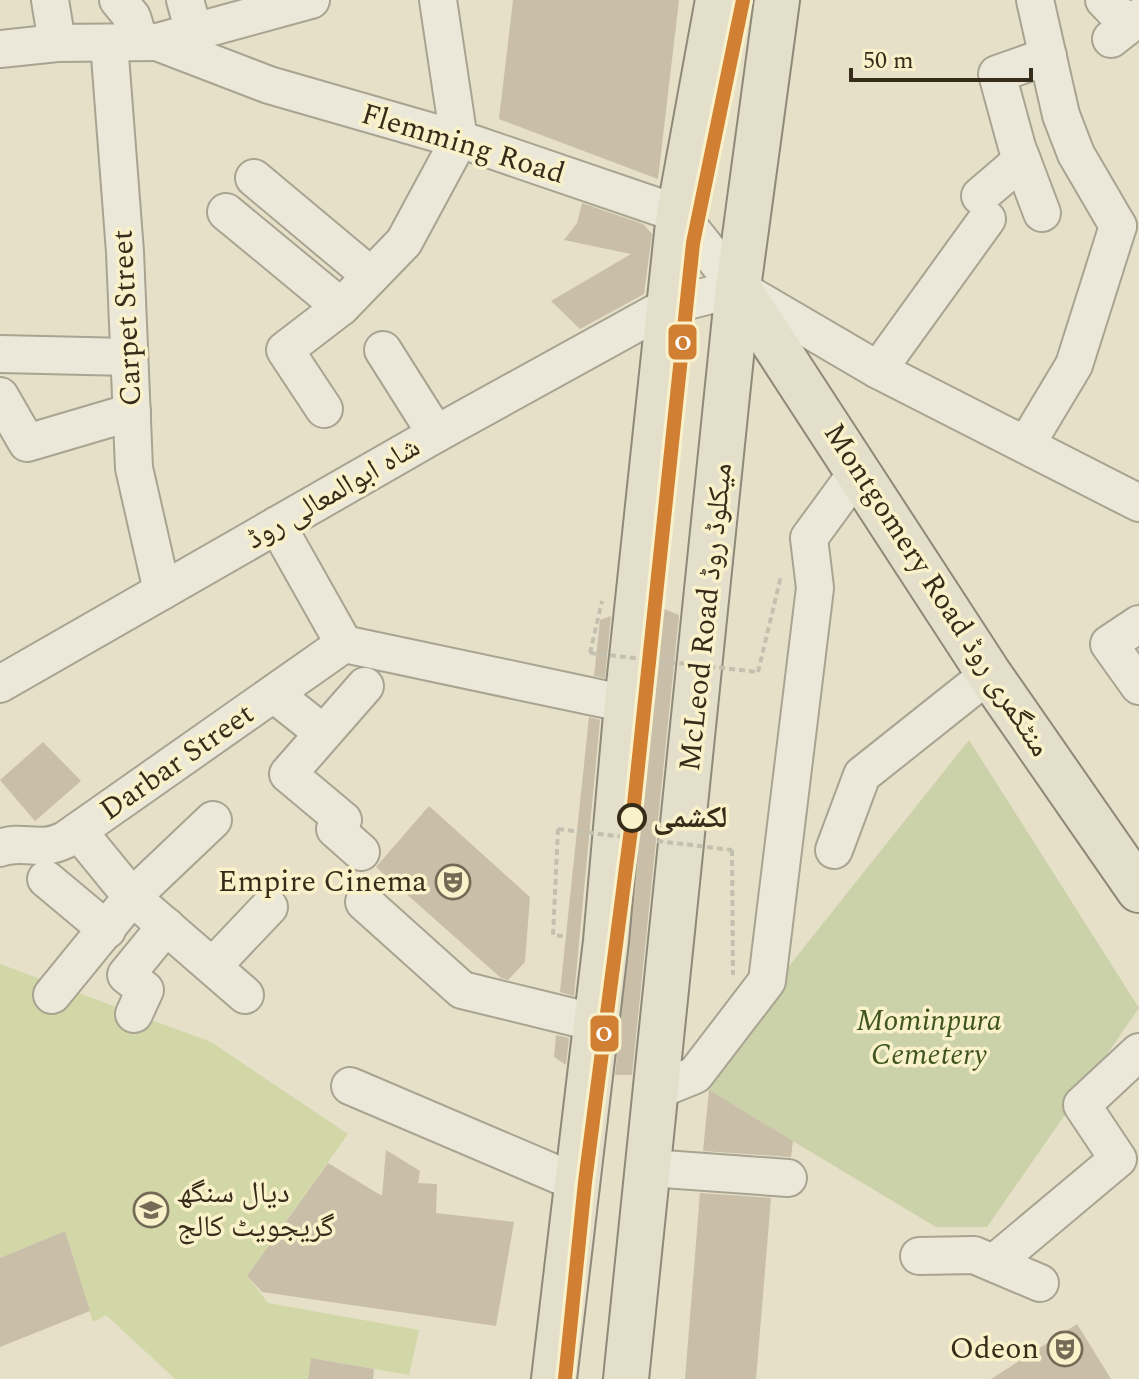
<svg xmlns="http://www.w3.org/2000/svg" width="1139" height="1379" viewBox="0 0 1139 1379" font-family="Spectral,'Noto Naskh Arabic',serif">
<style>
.green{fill:#d1d7a7}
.cemetery{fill:#cbd1a8}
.building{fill:#c9bea8}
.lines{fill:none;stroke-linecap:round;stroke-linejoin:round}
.minor-casing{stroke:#a9a391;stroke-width:40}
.major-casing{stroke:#8e8978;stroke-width:48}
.path{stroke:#c4c0b0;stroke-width:4;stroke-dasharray:6 4;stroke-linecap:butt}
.minor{stroke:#ece8d9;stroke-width:36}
.major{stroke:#e4dfca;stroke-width:44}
.path-bridge{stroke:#c4c0b0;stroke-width:4;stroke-dasharray:6 4;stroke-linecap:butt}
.metro-1-casing{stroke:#f9f1ca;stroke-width:20}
.metro-1{stroke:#d17f33;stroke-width:14}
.stop-dot{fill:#f9f1ca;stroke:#372c19;stroke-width:4}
.labels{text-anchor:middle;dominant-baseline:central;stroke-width:7;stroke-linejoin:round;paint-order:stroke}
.street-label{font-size:30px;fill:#372c19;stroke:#f9f1ca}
.stop-label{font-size:30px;font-weight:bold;fill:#372c19;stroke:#f9f1ca;text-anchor:start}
.poi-label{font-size:30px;fill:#372c19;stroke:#f9f1ca;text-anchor:end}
.park-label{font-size:30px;font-style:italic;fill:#40551e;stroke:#f9f1ca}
.line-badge{stroke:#f9f1ca;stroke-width:3}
.badge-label{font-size:22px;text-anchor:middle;font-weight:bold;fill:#fff}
</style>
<rect width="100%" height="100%" fill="#e5e0c7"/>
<polygon class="green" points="0,964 211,1042 348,1134 247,1276 268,1303 419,1330 409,1375 311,1358 308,1379 175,1379 106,1315 93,1322 65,1231 0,1258"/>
<polygon class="cemetery" points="969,740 1139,1008 987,1227 936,1227 708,1090 711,1064"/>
<g class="building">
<polygon points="513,0 679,0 658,179 499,119"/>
<polygon points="582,203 643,224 652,234 644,294 580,329 551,301 631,254 564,240 577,223"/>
<polygon points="662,608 679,615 632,1075 615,1075"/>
<polygon points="611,616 605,678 594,676 600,620"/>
<polygon points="589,717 600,720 574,996 560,992"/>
<polygon points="43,742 81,781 35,821 0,780"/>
<polygon points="429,806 530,897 525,962 508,980 501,978 376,867"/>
<polygon points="556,1035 569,1038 566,1065 554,1057"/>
<polygon points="709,1090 793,1141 791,1157 703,1151"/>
<polygon points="386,1150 420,1171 418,1183 437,1184 436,1213 514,1222 496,1326 262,1292 247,1276 328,1163 382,1196"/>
<polygon points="700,1193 771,1198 756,1379 685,1379"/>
<polygon points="65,1231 90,1311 0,1347 0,1258"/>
<polygon points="1077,1324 1111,1379 991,1379"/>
<polygon points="311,1358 374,1369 373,1379 308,1379"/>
</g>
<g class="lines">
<g class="minor-casing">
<g id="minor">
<polyline points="50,0 57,43"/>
<polyline points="118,0 132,17 140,42"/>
<polyline points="185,0 194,32"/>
<polyline points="1035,0 1061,115 1076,154 1118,226"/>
<polyline points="1104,0 1128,25"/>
<polyline points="1111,39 1139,17"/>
<polyline points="157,42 269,85 474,144 679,214 738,288"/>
<polyline points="109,43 125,252 134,468 162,591"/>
<polyline points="0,49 57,43 157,42 311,0"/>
<polyline points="254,178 371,276"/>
<polyline points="980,196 1022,160"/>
<polyline points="226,212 341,307"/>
<polyline points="1042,213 1017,147 997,74 1048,56"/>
<polyline points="383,350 436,434"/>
<polyline points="0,354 129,357"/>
<polyline points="878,370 987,219"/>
<polyline points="0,396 27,443 132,412"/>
<polyline points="324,409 285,350 341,307 404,242 459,140 438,0"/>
<polyline points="1026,445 1074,365 1118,226"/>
<polyline points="277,525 344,644 627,704"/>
<polyline points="1139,624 1109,644 1139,686"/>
<polyline points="0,684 436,434 668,306 738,288 878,370 1139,503"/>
<polyline points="274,694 323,733"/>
<polyline points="78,831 132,897 245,995"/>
<path d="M0,848c23,-9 39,5 65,-8l279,-196"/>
<polyline points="834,850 862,775 989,674"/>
<polyline points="361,852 335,829 343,820 288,774 365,686"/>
<polyline points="46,879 107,930"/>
<polyline points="364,902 462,990 597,1023"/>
<polyline points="213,966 269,907"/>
<polyline points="52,995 132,897 213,820"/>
<polyline points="134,1014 145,990 126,975 166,926"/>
<polyline points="350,1086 575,1182"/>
<polyline points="658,1090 695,1075 767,981 815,588 809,538 858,471"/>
<polyline points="650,1168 788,1178"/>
<polyline points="919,1256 974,1255 1040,1283"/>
<polyline points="995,1262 1118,1159 1082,1105 1139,1052"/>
</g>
</g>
<g class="major-casing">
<g id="major">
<polyline points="738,288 989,674 1139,890"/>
<polyline points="554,1379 606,941 627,704 679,214 718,0"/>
<polyline points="626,1379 738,288 777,0"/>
</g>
</g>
<g class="path">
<polyline points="590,653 602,601"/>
<polyline points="758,672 780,580 783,581"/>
<polyline points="558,829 553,935 572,937"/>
<polyline points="732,850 733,975"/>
</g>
<use href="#minor" class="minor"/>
<use href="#major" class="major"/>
<g class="path-bridge">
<polyline points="590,653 758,672"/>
<polyline points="558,829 732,850"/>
</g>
<g class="metro-1-casing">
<polyline id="metro-1" points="565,1379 585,1182 633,814 693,243 743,0"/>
</g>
<use href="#metro-1" class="metro-1"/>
</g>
<defs>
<g id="theatre-ring" transform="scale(1.8)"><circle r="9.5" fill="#f9f1ca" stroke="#746b56" stroke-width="1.5"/><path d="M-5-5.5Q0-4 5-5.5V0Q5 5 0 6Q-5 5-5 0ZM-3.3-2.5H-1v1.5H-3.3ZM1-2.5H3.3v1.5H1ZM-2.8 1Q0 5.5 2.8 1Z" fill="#746b56"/></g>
<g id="university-ring" transform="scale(1.8)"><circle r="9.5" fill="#f9f1ca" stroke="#746b56" stroke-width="1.5"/><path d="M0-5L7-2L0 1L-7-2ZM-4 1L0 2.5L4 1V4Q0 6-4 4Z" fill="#746b56"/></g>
</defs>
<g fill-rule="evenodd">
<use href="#theatre-ring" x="453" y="882"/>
<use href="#university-ring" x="151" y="1210"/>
<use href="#theatre-ring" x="1065" y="1349"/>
</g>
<circle class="stop-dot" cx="632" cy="818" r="13"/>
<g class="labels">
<g class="street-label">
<text transform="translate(463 144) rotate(17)">Flemming Road</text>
<text transform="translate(127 318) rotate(-93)">Carpet Street</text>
<text transform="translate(333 493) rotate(-30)">شاہ ابوالمعالی روڈ</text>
<text transform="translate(937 590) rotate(57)">Montgomery Road منٹگمری روڈ</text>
<text transform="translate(706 617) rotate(-84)">McLeod Road میکلوڈ روڈ</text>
<text transform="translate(177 762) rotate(-35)">Darbar Street</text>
</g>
<g class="stop-label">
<text x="653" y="818">لکشمی</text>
</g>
<g class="poi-label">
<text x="427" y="882">Empire Cinema</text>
<text x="177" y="1193" text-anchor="start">دیال سنگھ<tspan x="177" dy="34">گریجویٹ کالج</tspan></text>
<text x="1039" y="1349">Odeon</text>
</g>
<g class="park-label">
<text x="929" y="1021">Mominpura<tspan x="929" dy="34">Cemetery</tspan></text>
</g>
</g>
<g class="line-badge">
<rect x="667" y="323" width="31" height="38" rx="8" fill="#d17f33"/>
<rect x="589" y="1014" width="31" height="39" rx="8" fill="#d17f33"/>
</g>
<g class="badge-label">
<text x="683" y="350">O</text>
<text x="604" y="1041">O</text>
</g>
<path d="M851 68v12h180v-12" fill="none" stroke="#372c19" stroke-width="4"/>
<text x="863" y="68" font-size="24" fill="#372c19" stroke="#f9f1ca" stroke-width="6" paint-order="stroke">50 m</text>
</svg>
